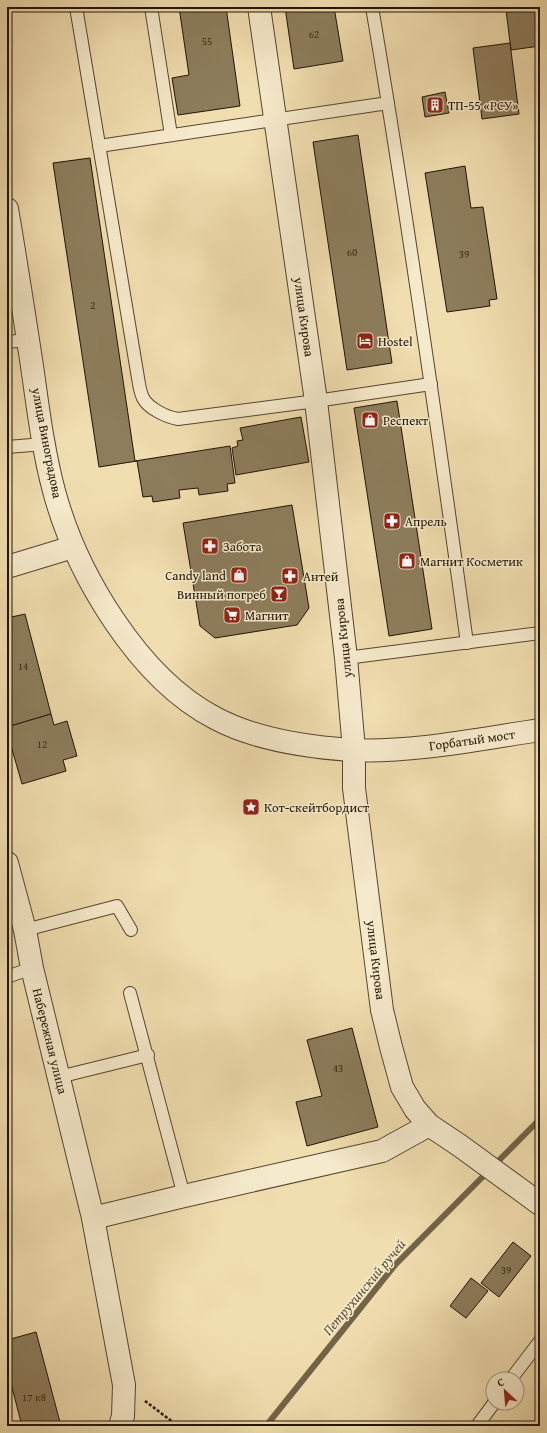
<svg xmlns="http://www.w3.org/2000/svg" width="547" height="1433" viewBox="0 0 547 1433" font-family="'Gentium Book Plus',serif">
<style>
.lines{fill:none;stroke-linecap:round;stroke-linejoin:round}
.stream{stroke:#736448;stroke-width:6}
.building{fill:#8d7d5d;stroke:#201404}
.lane-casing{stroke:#54462f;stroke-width:14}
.street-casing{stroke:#54462f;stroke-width:24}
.path{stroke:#201404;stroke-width:2.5;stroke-dasharray:3 2;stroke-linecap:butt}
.lane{stroke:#f6eacc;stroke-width:12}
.street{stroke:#f6eacc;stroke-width:22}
.labels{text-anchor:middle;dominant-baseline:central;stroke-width:3;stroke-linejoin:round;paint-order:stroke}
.number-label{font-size:11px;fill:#3b2e1a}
.poi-label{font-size:13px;fill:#201404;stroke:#f6eacc;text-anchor:start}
.street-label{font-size:13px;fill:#201404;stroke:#f6eacc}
.water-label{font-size:14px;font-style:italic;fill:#5e5037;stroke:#f6eacc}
</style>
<rect width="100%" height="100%" fill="#f1deb0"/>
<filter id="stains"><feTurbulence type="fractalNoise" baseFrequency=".005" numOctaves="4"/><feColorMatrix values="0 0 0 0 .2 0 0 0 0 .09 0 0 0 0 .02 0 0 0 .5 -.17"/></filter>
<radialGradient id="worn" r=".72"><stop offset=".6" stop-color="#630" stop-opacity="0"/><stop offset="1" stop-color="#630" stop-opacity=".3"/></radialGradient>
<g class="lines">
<polyline class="stream" points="266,1426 395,1265 540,1119"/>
</g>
<g class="building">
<polygon points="179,7 226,7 240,106 178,115 172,78 189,75"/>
<polygon points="285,7 334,7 343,61 294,69"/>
<polygon points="529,7 540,7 540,46 511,50 506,10"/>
<polygon points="510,43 519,114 482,119 473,48"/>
<polygon points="445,92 449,113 425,117 422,97"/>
<polygon points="358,135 392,363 347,370 313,142"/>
<polygon points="90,158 135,461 230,446 235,483 227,484 228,491 199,495 198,488 179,490 180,498 153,502 152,496 143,497 137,461 99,467 53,163"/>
<polygon points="465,166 471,208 483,207 497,299 489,300 490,306 447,312 425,173"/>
<polygon points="397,401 432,629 389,636 354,408"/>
<polygon points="301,417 309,462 236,475 232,448 238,446 237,441 243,440 240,428"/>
<polygon points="292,505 309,608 297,625 215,638 200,626 183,523"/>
<polygon points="25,614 51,714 7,727 7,618"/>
<polygon points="51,714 54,725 67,721 77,756 63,760 66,771 22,784 7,732 7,727"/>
<polygon points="352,1028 378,1127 307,1146 296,1102 322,1096 307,1040"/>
<polygon points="513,1242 531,1256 499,1297 481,1283"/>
<polygon points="471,1278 488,1291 466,1318 450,1306"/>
<polygon points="36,1332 61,1426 22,1426 7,1368 7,1340"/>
</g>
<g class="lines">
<g class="lane-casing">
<g id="lane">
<path d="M76,7l62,371c1,6 2,14 5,20 5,10 23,19 35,21l138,-18 115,-17"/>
<polyline points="151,7 171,135"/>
<path d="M372,7c36,211 66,424 95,636"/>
<polyline points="99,146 388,103"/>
<polyline points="7,342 28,340"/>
<polyline points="7,447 44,444"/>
<polyline points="346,658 540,633"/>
<polyline points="25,930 117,906 131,930"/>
<polyline points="7,977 32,968"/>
<polyline points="130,993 184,1196"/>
<polyline points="59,1077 148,1055"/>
<polyline points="511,1379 540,1341"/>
<polyline points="477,1426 494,1403"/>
</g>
</g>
<g class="street-casing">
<g id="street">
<polyline points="259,7 316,401 346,658 354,750 354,788 382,1010 391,1047 402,1087 415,1109 429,1125 459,1145 540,1204"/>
<path d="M7,209c9,52 17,105 25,157 6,42 11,84 22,125 22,82 84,187 161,227 39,21 92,29 136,32 61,3 128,-11 189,-20"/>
<polyline points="7,567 73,547"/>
<polyline points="7,863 25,930 32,968 93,1218 124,1385 123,1416 120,1426"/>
<polyline points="93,1218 184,1196 382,1151 429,1125"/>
</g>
</g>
<polyline class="path" points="145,1401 178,1426"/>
<use href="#lane" class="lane"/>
<use href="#street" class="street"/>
</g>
<defs>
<g id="building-square" transform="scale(0.9)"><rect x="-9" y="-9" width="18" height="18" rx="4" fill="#8f2418" stroke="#f6eacc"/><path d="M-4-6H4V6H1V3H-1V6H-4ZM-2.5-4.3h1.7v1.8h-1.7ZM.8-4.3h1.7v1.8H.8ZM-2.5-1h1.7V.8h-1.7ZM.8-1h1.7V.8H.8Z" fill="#fff"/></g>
<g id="hotel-square" transform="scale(0.9)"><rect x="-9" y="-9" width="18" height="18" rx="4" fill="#8f2418" stroke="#f6eacc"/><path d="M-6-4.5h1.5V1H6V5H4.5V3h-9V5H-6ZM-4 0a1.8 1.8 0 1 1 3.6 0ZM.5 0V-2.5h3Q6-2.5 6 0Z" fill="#fff"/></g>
<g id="shop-square" transform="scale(0.9)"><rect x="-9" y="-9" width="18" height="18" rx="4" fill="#8f2418" stroke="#f6eacc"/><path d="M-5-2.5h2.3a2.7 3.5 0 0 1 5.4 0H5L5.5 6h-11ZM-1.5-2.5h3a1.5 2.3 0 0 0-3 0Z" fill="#fff"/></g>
<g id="pharmacy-square" transform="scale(0.9)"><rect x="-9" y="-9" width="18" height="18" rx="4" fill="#8f2418" stroke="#f6eacc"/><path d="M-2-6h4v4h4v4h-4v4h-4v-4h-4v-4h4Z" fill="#fff"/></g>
<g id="bar-square" transform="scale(0.9)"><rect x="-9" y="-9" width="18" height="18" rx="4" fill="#8f2418" stroke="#f6eacc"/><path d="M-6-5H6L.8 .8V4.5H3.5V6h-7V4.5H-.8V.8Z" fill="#fff"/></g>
<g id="supermarket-square" transform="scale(0.9)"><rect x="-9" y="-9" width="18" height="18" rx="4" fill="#8f2418" stroke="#f6eacc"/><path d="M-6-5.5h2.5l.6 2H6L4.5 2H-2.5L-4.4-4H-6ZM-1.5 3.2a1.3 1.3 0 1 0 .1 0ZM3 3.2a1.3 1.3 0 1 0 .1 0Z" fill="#fff"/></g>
<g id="sight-square" transform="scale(0.9)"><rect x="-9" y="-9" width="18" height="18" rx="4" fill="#8f2418" stroke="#f6eacc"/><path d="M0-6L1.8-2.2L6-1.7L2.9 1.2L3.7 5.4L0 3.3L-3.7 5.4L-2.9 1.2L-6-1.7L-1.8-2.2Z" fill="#fff"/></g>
</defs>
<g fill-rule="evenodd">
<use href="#building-square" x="435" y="105"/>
<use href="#hotel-square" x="365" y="341"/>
<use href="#shop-square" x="370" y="420"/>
<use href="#pharmacy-square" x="392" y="521"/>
<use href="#pharmacy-square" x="210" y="546"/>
<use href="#shop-square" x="407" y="561"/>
<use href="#shop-square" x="239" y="575"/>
<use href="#pharmacy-square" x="290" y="576"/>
<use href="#bar-square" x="279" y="594"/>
<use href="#supermarket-square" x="232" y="615"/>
<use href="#sight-square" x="251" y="807"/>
</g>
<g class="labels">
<g class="number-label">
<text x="314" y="34">62</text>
<text x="207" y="41">55</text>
<text x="352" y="252">60</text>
<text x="464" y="254">39</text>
<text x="93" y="305">2</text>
<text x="23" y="666">14</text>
<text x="42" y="744">12</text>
<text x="338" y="1068">43</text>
<text x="506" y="1270">39</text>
<text x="34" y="1397">17 к8</text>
</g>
<g class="poi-label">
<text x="448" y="105">ТП-55 «РСУ»</text>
<text x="378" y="341">Hostel</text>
<text x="383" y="420">Респект</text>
<text x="405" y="521">Апрель</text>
<text x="223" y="546">Забота</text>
<text x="420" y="561">Магнит Косметик</text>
<text x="226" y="575" text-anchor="end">Candy land</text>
<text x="303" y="576">Антей</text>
<text x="266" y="594" text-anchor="end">Винный погреб</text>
<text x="245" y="615">Магнит</text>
<text x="264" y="807">Кот-скейтбордист</text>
</g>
<g class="street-label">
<text transform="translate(304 317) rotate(82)">улица Кирова</text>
<text transform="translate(47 443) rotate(79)">улица Виноградова</text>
<text transform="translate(343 638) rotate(-96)">улица Кирова</text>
<text transform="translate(472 740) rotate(-8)">Горбатый мост</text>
<text transform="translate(376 960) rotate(83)">улица Кирова</text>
<text transform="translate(50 1041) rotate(76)">Набережная улица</text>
</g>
<g class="water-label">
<text transform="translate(364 1287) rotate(-50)">Петрухинский ручей</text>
</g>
</g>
<rect width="547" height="1433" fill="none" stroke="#f1deb0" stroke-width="24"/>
<rect x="8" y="8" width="531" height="1417" fill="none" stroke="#201404" stroke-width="2"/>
<rect x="12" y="12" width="523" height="1409" fill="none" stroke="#201404"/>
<g transform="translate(505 1391) rotate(334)"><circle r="19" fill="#f6eacc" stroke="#a0947c"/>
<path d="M0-3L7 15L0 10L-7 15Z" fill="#8f2418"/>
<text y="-6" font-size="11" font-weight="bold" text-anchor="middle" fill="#201404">С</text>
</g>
<rect width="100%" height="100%" filter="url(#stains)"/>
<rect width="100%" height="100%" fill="url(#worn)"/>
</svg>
